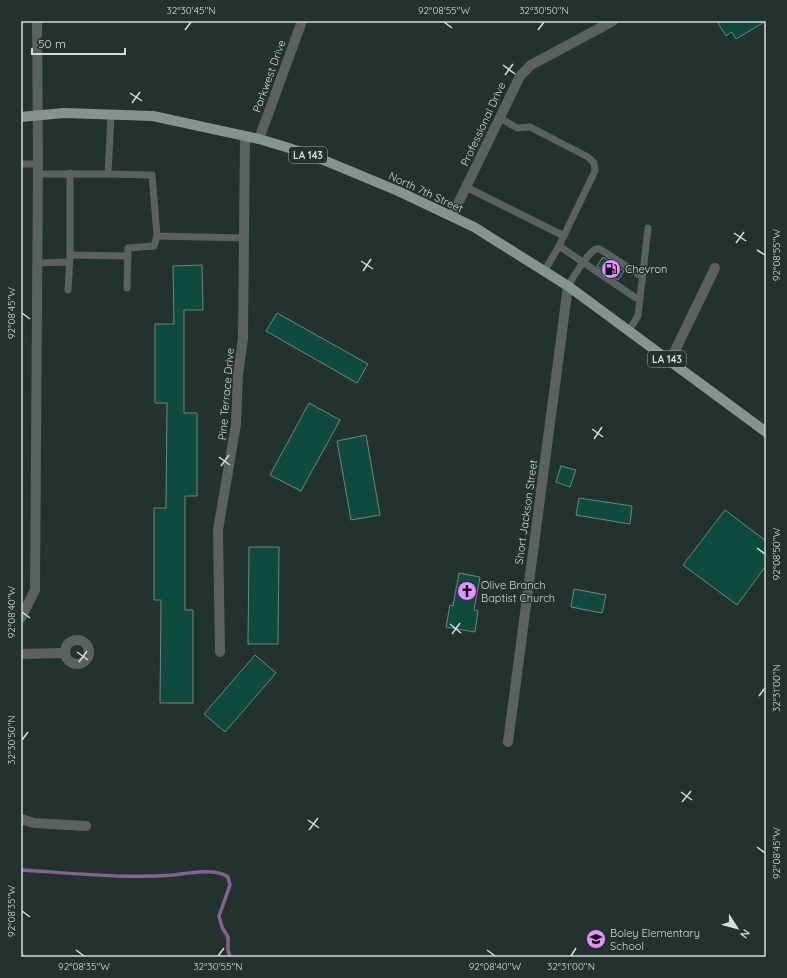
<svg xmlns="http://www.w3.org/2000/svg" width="787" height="978" viewBox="0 0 787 978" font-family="Quicksand,sans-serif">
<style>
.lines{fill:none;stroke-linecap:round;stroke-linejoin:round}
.stream{stroke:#85628e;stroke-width:3.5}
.building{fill:#0e4b3e;stroke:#72847e}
.service{stroke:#5a625f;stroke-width:7}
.minor{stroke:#5a625f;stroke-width:10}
.primary{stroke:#84948f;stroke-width:10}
.ticks{fill:none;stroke:#d3ddda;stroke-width:1.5}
.labels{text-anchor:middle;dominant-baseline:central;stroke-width:3;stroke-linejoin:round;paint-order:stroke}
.shield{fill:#22322e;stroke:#9eaaa6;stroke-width:1}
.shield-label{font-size:10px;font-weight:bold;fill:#d3ddda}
.street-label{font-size:11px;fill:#d3ddda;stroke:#22322e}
.poi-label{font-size:11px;fill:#d3ddda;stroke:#22322e;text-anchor:start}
.neatline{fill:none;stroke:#d3ddda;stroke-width:1.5}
.ticks-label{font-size:10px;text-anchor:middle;fill:#d3ddda}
</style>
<rect width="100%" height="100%" fill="#22322e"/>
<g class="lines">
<path class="stream" d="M21,870c51,3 103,9 153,5 15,-2 42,-7 54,2l2,8 -11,31 3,11 6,10v13l2,7"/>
</g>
<g class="building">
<polygon points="717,21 766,21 736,39 732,32 726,36"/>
<polygon points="603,257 624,271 618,280 597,266"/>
<polygon points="202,265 203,310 184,310 184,413 197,413 197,496 185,496 185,610 193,610 193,703 160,703 161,600 154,600 154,508 166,508 167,403 155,403 155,324 174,324 173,266"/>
<polygon points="277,313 368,364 357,383 266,331"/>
<polygon points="309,403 340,420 301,491 270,475"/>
<polygon points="366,435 380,515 351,520 337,441"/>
<polygon points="561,466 576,470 570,487 556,482"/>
<polygon points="579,498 632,506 630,524 576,515"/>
<polygon points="725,510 766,541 766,566 737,605 683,565"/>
<polygon points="249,547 279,547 278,644 248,644"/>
<polygon points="459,573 480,577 474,610 478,611 475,632 446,627 450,605 453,606"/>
<polygon points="574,589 606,595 602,613 571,607"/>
<polygon points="255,655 276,673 225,732 204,714"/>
</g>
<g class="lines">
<g class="service">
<polyline points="111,115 108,174 152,175 157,236 244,238"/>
<polyline points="500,118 517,128 530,127 588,157 594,163 595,171 559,246 545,270"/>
<polyline points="21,164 38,164"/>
<polyline points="38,174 108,174"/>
<polyline points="466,187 564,236"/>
<polyline points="559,246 636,298 640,298"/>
<polyline points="70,255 70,173"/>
<polyline points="37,263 69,262"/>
<path d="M568,286c6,-10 18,-30 26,-36 3,-2 3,-1 6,-1l38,25 4,1"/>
<polyline points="127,288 128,248 154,246 157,236"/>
<polyline points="68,290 70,255 128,256"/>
<polyline points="629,330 638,316 648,228"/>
<polyline points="21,956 22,957"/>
</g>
<g class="minor">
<polyline points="259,139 302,21"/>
<polyline points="452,216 520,76 531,65 613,21"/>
<polyline points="670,361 715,268"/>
<polyline points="21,618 35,590 38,164 37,21"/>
<circle cx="77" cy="652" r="12"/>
<polyline points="220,652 218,530 236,424 238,375 243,338 245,136"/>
<polyline points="21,654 65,653"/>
<polyline points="508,742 568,286"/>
<polyline points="21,819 34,823 86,826"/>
</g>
<polyline class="primary" points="21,117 64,113 153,116 259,139 289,148 321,159 398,191 474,227 568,286 766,432"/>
</g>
<path class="ticks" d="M444,22l8,6M185,30l6,-8M538,30l6,-8M503,65l12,9M505,75l8,-11M130,93l12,8M132,103l8,-11M734,233l12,8M736,243l8,-11M757,250l8,5M361,261l12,8M363,271l8,-12M22,313l8,6M592,429l11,8M594,439l8,-12M219,457l11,8M221,466l8,-11M757,548l8,6M22,612l8,6M450,624l11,9M452,634l8,-11M77,652l11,8M79,662l8,-11M759,696l6,-8M22,740l6,-8M681,792l11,8M682,802l9,-11M308,820l11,8M309,830l9,-12M757,847l8,6M22,911l8,6M76,950l8,6M487,950l8,6M218,956l6,-8M571,956l5,-8"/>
<defs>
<g id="fuel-disc" transform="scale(1)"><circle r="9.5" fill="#e88eff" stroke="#22322e"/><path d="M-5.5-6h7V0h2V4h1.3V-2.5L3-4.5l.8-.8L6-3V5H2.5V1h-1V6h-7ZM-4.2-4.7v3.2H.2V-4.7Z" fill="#111"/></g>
<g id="church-disc" transform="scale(1)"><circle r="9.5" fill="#e88eff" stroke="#22322e"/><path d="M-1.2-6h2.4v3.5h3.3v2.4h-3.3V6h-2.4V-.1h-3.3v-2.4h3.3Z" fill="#111"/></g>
<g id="school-disc" transform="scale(1)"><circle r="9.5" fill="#e88eff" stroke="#22322e"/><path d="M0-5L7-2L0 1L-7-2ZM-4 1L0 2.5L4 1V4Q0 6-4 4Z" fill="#111"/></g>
</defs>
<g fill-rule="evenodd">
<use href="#fuel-disc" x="611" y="269"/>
<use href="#church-disc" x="467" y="591"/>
<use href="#school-disc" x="596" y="939"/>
</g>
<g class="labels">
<g class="shield">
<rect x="289" y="147" width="38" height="16" rx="3"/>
<rect x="648" y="351" width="38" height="16" rx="3"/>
</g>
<g class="shield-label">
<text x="308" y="155">LA 143</text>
<text x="667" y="359">LA 143</text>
</g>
<g class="street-label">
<text transform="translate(269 76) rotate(-70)">Parkwest Drive</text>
<text transform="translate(483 124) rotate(-65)">Professional Drive</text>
<text transform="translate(426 192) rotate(25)">North 7th Street</text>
<text transform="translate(226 394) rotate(-85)">Pine Terrace Drive</text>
<text transform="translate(526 512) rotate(-82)">Short Jackson Street</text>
</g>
<g class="poi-label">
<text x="625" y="269">Chevron</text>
<text x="481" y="585">Olive Branch<tspan x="481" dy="13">Baptist Church</tspan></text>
<text x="610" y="933">Boley Elementary<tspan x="610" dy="13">School</tspan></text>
</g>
</g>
<rect width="787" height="978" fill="none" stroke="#22322e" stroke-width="44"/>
<g transform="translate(737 928) rotate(126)" stroke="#22322e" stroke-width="3" paint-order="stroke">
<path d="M0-3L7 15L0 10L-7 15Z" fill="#d3ddda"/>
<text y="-6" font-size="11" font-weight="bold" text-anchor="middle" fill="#d3ddda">N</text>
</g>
<path d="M32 48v6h93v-6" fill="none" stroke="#d3ddda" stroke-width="2"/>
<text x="38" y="48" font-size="12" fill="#d3ddda" stroke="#22322e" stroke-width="3" paint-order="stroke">50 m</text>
<rect x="22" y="22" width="743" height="934" class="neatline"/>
<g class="ticks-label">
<text x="191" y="14">32°30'45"N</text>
<text x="444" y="14">92°08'55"W</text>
<text x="544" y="14">32°30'50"N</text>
<text transform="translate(776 255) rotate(-90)" y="4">92°08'55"W</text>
<text transform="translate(11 313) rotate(-90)" y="4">92°08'45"W</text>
<text transform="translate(776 554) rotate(-90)" y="4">92°08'50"W</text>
<text transform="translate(11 612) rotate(-90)" y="4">92°08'40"W</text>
<text transform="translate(776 688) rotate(-90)" y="4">32°31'00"N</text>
<text transform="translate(11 740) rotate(-90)" y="4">32°30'50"N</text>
<text transform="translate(776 853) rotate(-90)" y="4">92°08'45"W</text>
<text transform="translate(11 911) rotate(-90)" y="4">92°08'35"W</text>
<text x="84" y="970">92°08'35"W</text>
<text x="218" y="970">32°30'55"N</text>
<text x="495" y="970">92°08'40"W</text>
<text x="571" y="970">32°31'00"N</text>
</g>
</svg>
